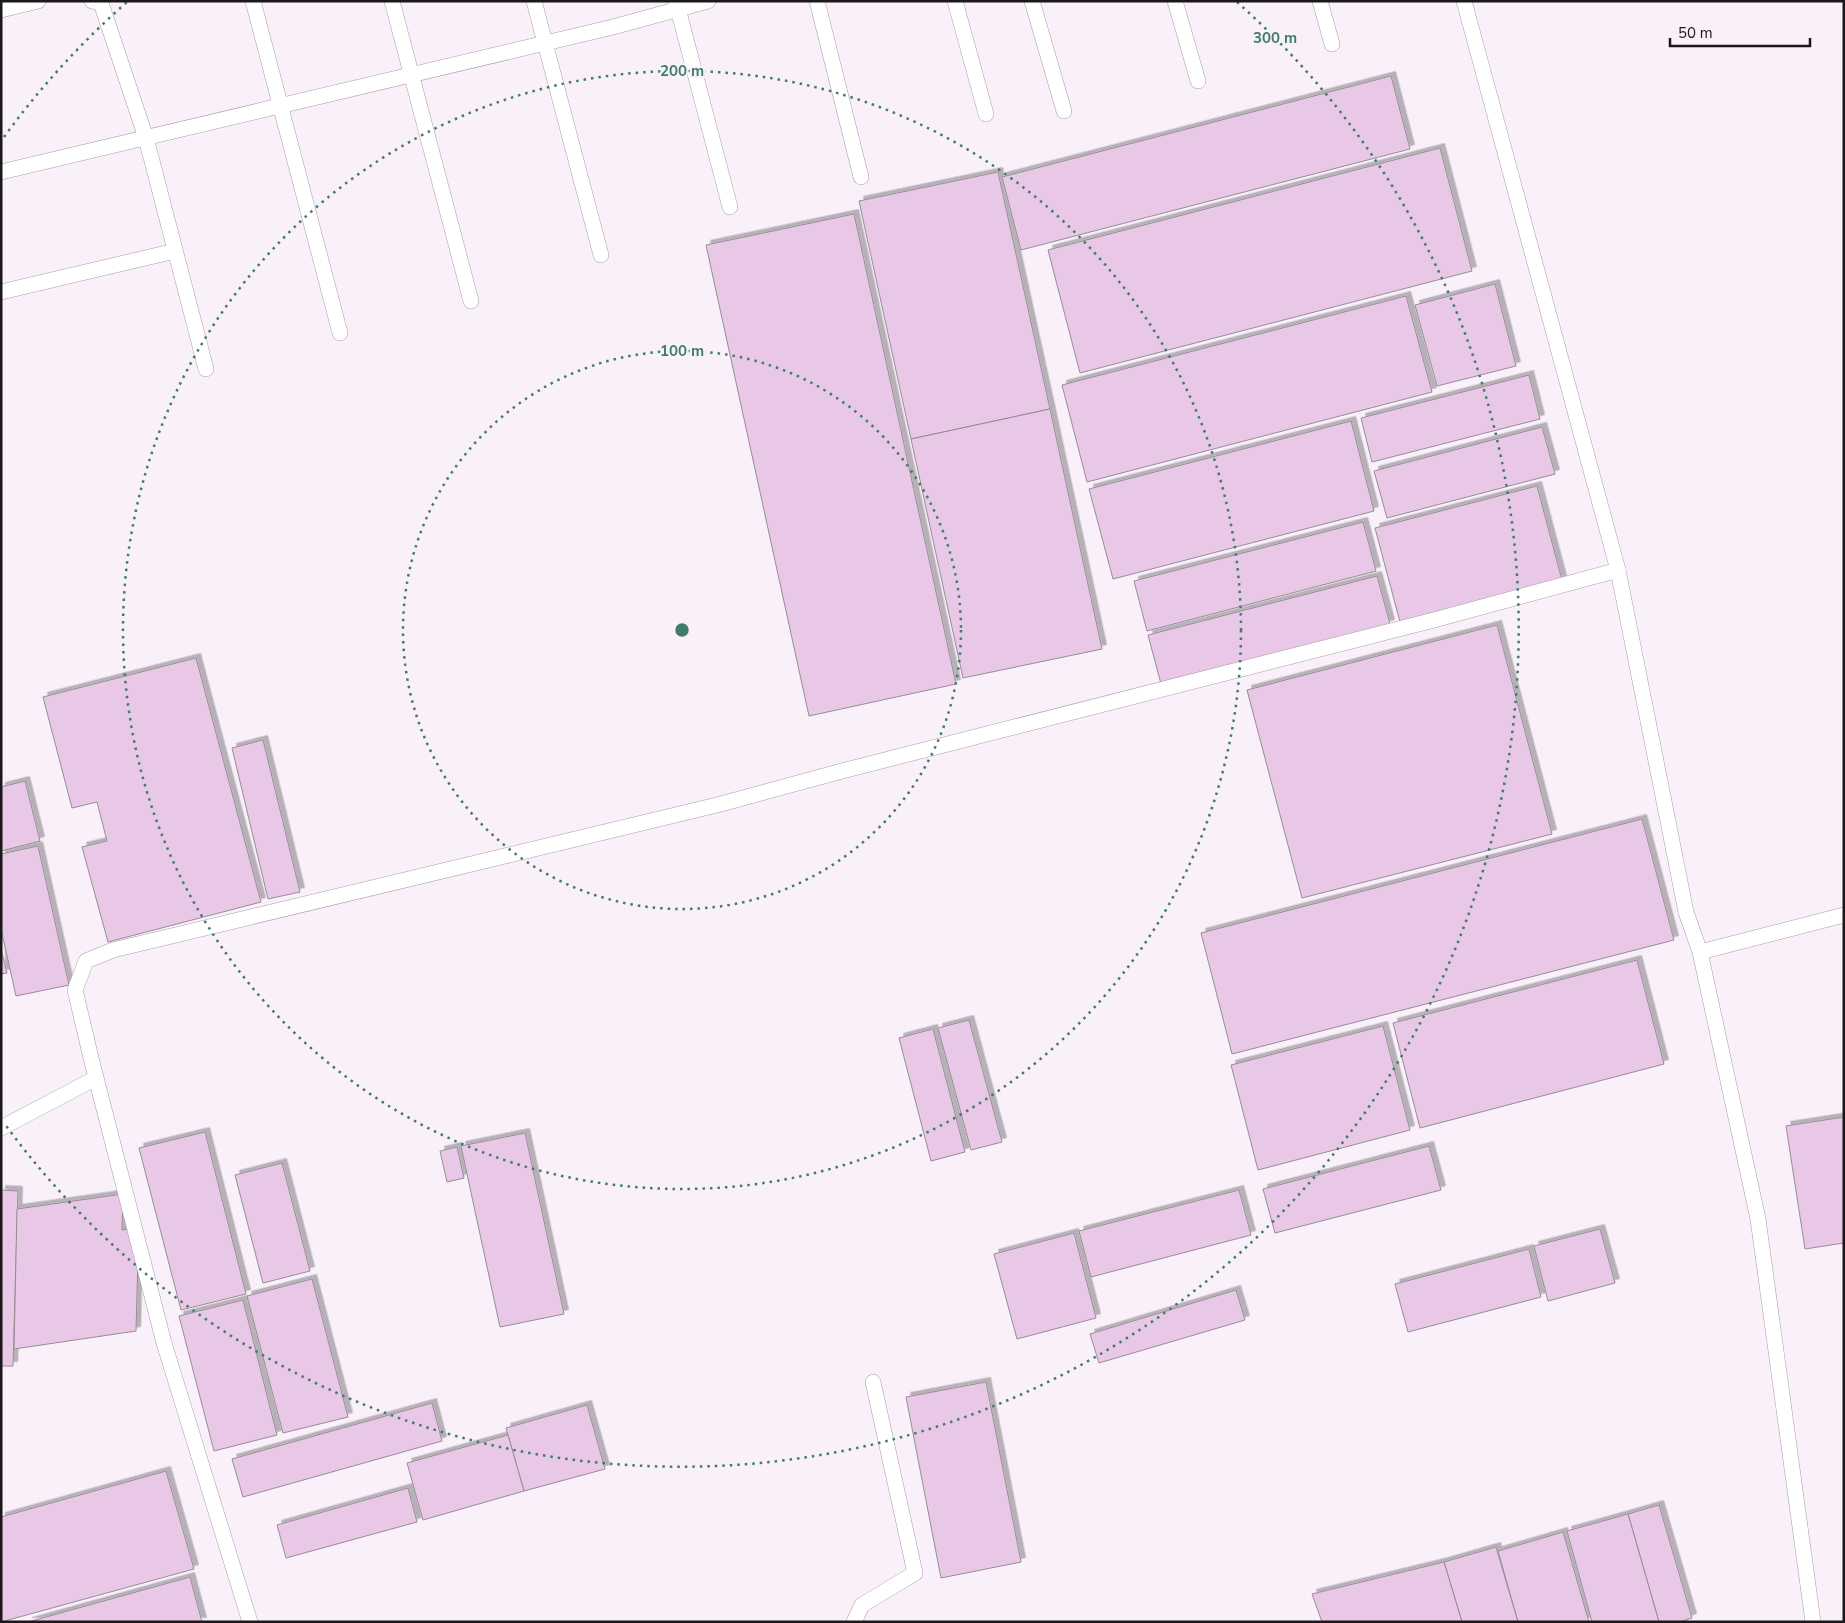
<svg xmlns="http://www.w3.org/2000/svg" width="1845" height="1623" viewBox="0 0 1845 1623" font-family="'Nunito Sans',sans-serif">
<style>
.building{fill:#e8c8e6;stroke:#968d95;filter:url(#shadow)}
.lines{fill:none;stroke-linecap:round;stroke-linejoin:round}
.minor-casing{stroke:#a79fa7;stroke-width:16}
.minor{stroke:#fff;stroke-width:15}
.ring{fill:none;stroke:#3f7d6a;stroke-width:2.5;stroke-dasharray:2.5 5}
.centre{fill:#3f7d6a;stroke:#f9f0f9;stroke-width:2.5}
.ring-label{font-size:15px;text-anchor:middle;font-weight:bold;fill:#3f7d6a;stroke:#f9f0f9;stroke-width:4.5;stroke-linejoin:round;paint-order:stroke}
</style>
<defs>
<filter id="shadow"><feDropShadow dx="4.5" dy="-4.5" stdDeviation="0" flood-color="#0004"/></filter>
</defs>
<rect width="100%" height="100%" fill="#f9f0f9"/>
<g class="building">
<polygon points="1391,76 1410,149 1021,250 1002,177"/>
<polygon points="1440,148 1472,271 1080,373 1048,250"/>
<polygon points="998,172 1050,409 911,439 859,201"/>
<polygon points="854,214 956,684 809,716 706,245"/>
<polygon points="1495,284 1516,366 1437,386 1415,305"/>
<polygon points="1406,296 1432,392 1087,482 1062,385"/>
<polygon points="1529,375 1540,419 1372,462 1361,418"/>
<polygon points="1050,409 1102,649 963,678 911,439"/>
<polygon points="1351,421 1374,511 1113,579 1089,489"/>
<polygon points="1542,427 1555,474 1387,518 1374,471"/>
<polygon points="1537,486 1562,580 1400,622 1375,528"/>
<polygon points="1363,522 1376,571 1147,631 1134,581"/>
<polygon points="1377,576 1390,624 1161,684 1148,635"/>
<polygon points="1497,625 1552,834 1302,898 1247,690"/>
<polygon points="196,658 261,902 108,942 82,847 107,841 97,802 72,808 43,697"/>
<polygon points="263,740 300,892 268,899 232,748"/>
<polygon points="25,781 40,841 1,851 1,787"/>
<polygon points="1642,819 1674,940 1232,1054 1201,933"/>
<polygon points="38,846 69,985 16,996 1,929 1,854"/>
<polygon points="1,949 7,973 1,974"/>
<polygon points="1637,960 1664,1064 1420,1128 1393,1023"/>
<polygon points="969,1020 1002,1142 971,1150 938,1028"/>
<polygon points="1383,1026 1410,1130 1258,1170 1231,1065"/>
<polygon points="933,1029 965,1152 931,1161 899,1038"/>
<polygon points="1844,1117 1844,1243 1805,1249 1786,1126"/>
<polygon points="205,1132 246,1294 181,1310 139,1148"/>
<polygon points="525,1133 564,1314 500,1327 461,1146"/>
<polygon points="1429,1146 1441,1190 1275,1233 1263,1189"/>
<polygon points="457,1147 464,1178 447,1182 440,1151"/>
<polygon points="282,1163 310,1271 263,1283 235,1175"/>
<polygon points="1,1190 18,1191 13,1366 1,1366"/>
<polygon points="1239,1190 1251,1235 1091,1277 1079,1231"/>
<polygon points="123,1194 122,1230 129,1229 138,1258 136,1331 14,1349 17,1209"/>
<polygon points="1600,1229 1615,1283 1548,1301 1534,1246"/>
<polygon points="1074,1233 1096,1318 1017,1339 994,1254"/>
<polygon points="1529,1249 1541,1297 1408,1332 1395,1284"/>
<polygon points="312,1279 348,1417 283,1433 247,1296"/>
<polygon points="1236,1290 1245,1320 1099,1363 1090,1334"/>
<polygon points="243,1300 277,1435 214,1451 179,1316"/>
<polygon points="986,1382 1021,1562 941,1578 906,1397"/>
<polygon points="432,1403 442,1441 243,1497 232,1459"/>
<polygon points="587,1405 605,1469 524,1491 506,1428"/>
<polygon points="508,1435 524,1491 423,1520 407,1463"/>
<polygon points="166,1471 194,1569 1,1622 1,1517"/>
<polygon points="408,1488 417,1522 286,1558 277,1525"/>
<polygon points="1659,1505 1692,1618 1679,1622 1659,1622 1628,1514"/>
<polygon points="1628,1514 1659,1622 1592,1622 1567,1531"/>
<polygon points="1563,1532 1589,1622 1518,1622 1498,1551"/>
<polygon points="1496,1547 1518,1622 1462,1622 1444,1562"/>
<polygon points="1444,1562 1462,1622 1322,1622 1312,1594"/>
<polygon points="190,1577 202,1622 28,1622"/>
</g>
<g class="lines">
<g class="minor-casing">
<g id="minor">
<polyline points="92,1 101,3 146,138 206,369"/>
<polyline points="253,1 340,333"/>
<polyline points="392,1 471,301"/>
<polyline points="534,1 601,255"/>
<polyline points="676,1 730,207"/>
<polyline points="817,1 861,177"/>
<polyline points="955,1 986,114"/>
<polyline points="1032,1 1064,111"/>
<polyline points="1175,1 1198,81"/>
<polyline points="1320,1 1332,44"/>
<polyline points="1464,1 1618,570 1686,912 1700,952 1758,1219 1813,1622"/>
<polyline points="1,10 38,1"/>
<polyline points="1,172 613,27 708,1"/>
<polyline points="1,292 175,251"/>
<polyline points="1700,952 1844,915"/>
<polyline points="1,1128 96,1078"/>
<polyline points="250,1622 164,1343 92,1062 75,990 86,961 113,950 717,805 842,771 1434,620 1618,570"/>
<polyline points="854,1622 862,1605 915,1573 873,1382"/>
</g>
</g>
<use href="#minor" class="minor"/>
</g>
<g class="ring">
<circle cx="682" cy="630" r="279"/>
<circle cx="682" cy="630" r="559"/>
<path d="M4 137A838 838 0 0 1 127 2M1237 2A838 838 0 1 1 4 1123"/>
</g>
<circle cx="682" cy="630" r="8" class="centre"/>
<g class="ring-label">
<text x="1275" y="43">300 m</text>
<text x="682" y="76">200 m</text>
<text x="682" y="356">100 m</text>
</g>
<rect width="1845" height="1623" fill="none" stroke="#1b171a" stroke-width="5"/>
<path d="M1670 38v8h140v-8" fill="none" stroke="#1b171a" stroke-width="2.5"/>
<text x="1678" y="38" font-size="15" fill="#1b171a" stroke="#f9f0f9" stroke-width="4" paint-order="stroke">50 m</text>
</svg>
